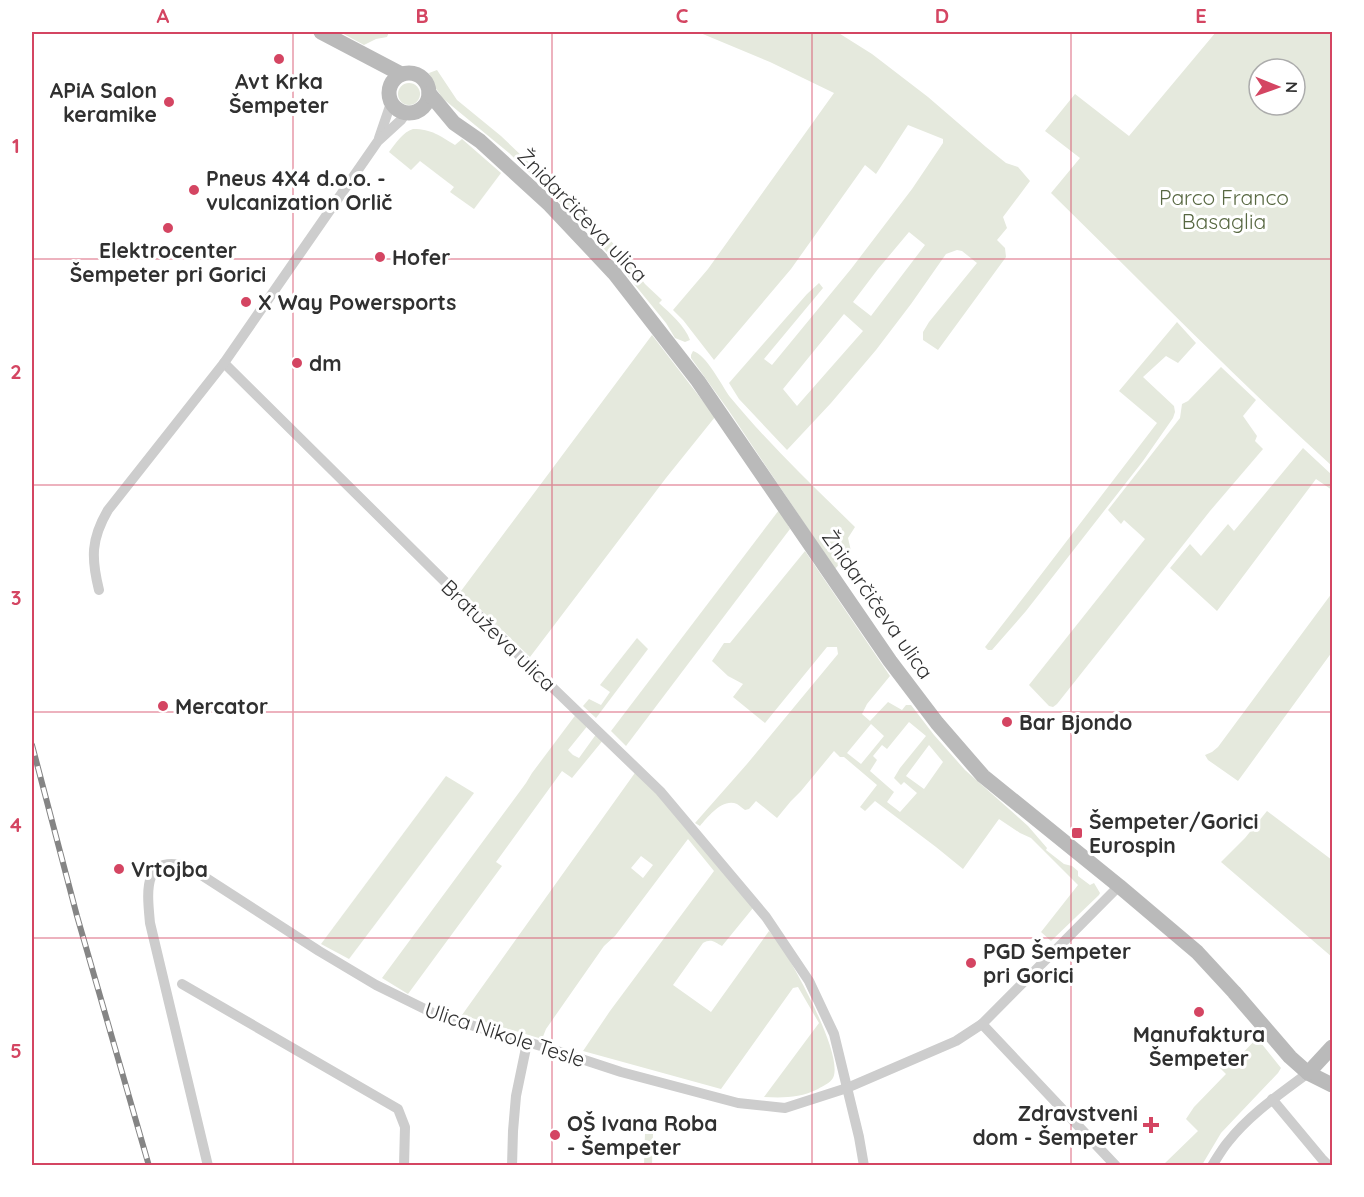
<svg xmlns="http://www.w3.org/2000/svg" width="1364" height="1197" viewBox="0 0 1364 1197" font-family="Quicksand,sans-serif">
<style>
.green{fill:#e5e9dd;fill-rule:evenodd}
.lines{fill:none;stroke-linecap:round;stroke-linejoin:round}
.street{stroke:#cdcdcd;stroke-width:10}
.secondary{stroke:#bababa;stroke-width:15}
.rail-casing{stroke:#858585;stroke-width:6}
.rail{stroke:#fff;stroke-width:4;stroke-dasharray:11;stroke-linecap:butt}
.grid{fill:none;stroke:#d44562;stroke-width:1.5;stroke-opacity:0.55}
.poi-dot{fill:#d44562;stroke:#fff;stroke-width:2}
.labels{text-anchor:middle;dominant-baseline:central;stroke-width:6;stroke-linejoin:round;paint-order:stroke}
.poi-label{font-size:21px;font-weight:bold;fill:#303030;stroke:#fff;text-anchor:start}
.park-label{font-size:21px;fill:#586842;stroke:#fff}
.street-label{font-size:21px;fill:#303030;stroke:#fff}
.neatline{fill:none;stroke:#d44562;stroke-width:2}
.grid-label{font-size:20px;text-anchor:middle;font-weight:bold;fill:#d44562}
</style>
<rect width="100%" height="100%" fill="#fff"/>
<g class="green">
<polygon points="340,32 389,32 387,37 376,39 364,45"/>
<path d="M698,32h139l35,22 56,43 58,50 20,16 12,4 12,14 -27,36 4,11 -10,12 8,8 1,9 -68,93 -15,-10v-8l6,-10 48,-59 -15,-12 -5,-1 -11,4 -35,50 -35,46 -45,53 -44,47 -48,-51 -10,-16 78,-89 12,-11 4,5 -59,71 8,6 79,-96 61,-80 31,-46v-4l-35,-14 -32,49 -11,-9 -74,104 -77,91 -31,-40 -10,-10 35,-41 126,-176 -64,-31zM909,232l16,13 -54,71 -18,-14 25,-33zM844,314l19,17 -66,75 -14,-17z"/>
<path d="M1216,32h116v434c-97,-88 -188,-182 -281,-273l29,-35 -35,-27 30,-37 54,42zM1259,69h36v36h-36z"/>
<path d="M437,70l20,30 44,36 108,103 15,16 21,29 17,16 -3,3c11,10 26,23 31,37l-5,2 -10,-4 -9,-15 -49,-60 -47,-51 -61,-59 -68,-56 -1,-3 -6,-8 -5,-13z"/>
<circle cx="409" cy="94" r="11"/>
<path d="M413,129c19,0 27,7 42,16l7,-6 39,34 -27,36 -24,-17 4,-5 -34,-26 -9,9 -22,-18c7,-9 14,-20 24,-23z"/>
<polygon points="1177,322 1196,343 1178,363 1166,356 1143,377 1174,406 1175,412 1173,418 1143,461 1026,611 992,650 988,650 985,647 1030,589 1157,423 1119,391"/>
<polygon points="652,335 715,417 666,478 530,657 461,591"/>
<path d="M693,351c13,3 29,35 37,46 38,46 82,88 125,130l-7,11 3,13 -16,18 -106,-158 -38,-53v-3z"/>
<polygon points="1221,367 1256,400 1243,416 1257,436 1255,441 1263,449 1210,511 1057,704 1053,707 1049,706 1029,685 1145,539 1124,520 1121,524 1108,510 1180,418 1182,404 1188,401"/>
<polygon points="1303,448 1332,475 1332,490 1316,479 1217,611 1170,568 1190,544 1201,556 1228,524 1234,531"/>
<polygon points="779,510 790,529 626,746 611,731"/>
<path d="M805,551l85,125 -23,28 -5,10 8,7 18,-19 14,8 4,-5h5l23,30 31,35 63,56 19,22 -1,2 18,14 8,2 6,5v5l12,9 4,-2 6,10 -1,2 -48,46 -10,-9 37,-47 -47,-47 -11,-5 -21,-14 -36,50 -27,-22 -61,-46 -10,10 -5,-4 17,-22 -33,-28h-4l-6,-6 -33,40 -10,10 -14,17 -21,-17 -7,8 -4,1c-3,-2 -5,-4 -8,-6 -15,-6 -29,13 -37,22l-5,-3 52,-59 91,-110 -1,-7h-10l-62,76 -32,-26 10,-13 -15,-8 -16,-15 12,-18h6zM909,722l17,14 -26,32 -6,10 7,7 3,-3 13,11 -17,19 -13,-10 7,-10 -24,-21 7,-11 -4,-4 9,-11 5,4zM871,724l13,12 -23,28 -14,-11zM929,745l14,17 -19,27 -18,-13z"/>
<polygon points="1332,593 1332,652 1238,781 1208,760 1205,755 1212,752 1218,747"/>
<polygon points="637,638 648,649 596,718 583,706 589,699 601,705 610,692 600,685"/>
<polygon points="577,713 589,724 568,750 573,755 579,758 597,733 604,739 572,778 562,771 496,862 502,866 408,994 382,978 526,783 532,773"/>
<path d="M637,770l116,138 -31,38c-7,-4 -11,-8 -19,-3l-30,42 38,27 58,-81c5,6 10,12 14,18 13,21 61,107 50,129 -3,5 -10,8 -15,11 -18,9 -35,9 -54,8l55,-74 -21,-36 -5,1 -72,101 -138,-38 27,-40 104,-140 -26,-32 -73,97 -11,10 -58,83 -4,10 -80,-24zM641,856l12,9 -10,13 -12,-10z"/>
<polygon points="446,776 474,793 349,959 321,944"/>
<polygon points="1267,811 1332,860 1332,957 1221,862 1245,838"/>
<polygon points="1257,1038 1281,1068 1278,1073 1221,1133 1202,1165 1163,1165 1198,1131 1186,1119 1194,1107 1226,1074 1216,1064 1229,1050 1239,1057"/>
<polygon points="645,1134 653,1134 652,1165 644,1165"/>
</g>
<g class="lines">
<g class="street">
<polyline points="379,138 391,103"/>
<polyline points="224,363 526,662 660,791 766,917 809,981 834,1034 859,1137 864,1166"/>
<path d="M99,590c-8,-32 -8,-51 9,-80l116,-147 154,-222 23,-21 5,-7"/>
<polyline points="182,984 398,1109 405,1127 404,1166"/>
<polyline points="982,1024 1116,1166"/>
<polyline points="1272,1099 1322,1159 1329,1166"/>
<path d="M208,1166l-58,-243c-3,-32 -8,-70 39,-56l130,84 57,34 61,30 114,34 70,23 117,31 47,5 62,-20 109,-47 26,-17 137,-138"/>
<polyline points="512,1166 513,1131 516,1096 527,1043"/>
<path d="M1212,1166c5,-8 10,-17 16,-24 22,-28 52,-48 80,-69"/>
</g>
<g class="secondary">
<polyline points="321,32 401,74"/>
<circle cx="409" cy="93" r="20"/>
<polyline points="429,93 454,123 480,141 550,205 614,273 698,381 890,661 937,723 983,776 1119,886 1197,952 1234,992 1290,1057 1308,1073 1332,1085"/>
<polyline points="1308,1073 1332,1047"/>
</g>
<g class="rail-casing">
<polyline id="rail" points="32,745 77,916 149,1166"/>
</g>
<use href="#rail" class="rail"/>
</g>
<path class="grid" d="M293,32v1134M552,32v1134M812,32v1134M1071,32v1134M32,259h1300M32,485h1300M32,712h1300M32,938h1300"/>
<g class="poi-dot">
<circle cx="279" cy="59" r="6"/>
<circle cx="169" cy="102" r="6"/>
<circle cx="194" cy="190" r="6"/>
<circle cx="168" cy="228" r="6"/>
<circle cx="380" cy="257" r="6"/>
<circle cx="246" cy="302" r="6"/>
<circle cx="297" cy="363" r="6"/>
<circle cx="163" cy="706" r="6"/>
<circle cx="1007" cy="722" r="6"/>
<rect x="1071" y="827" width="12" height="12" rx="3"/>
<circle cx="119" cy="869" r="6"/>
<circle cx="971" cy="963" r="6"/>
<circle cx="1199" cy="1012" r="6"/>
<path d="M1148 1116h6v6h6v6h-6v6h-6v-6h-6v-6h6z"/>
<circle cx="555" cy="1135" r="6"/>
</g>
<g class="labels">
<g class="poi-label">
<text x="279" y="81" text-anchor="middle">Avt Krka<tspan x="279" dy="24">Šempeter</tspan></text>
<text x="157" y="90" text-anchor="end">APiA Salon<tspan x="157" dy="24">keramike</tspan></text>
<text x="206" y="178">Pneus 4X4 d.o.o. -<tspan x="206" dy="24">vulcanization Orlič</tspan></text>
<text x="168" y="250" text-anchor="middle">Elektrocenter<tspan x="168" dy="24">Šempeter pri Gorici</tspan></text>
<text x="392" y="257">Hofer</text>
<text x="258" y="302">X Way Powersports</text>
<text x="309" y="363">dm</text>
<text x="175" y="706">Mercator</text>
<text x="1019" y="722">Bar Bjondo</text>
<text x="1089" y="821">Šempeter/Gorici<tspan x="1089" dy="24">Eurospin</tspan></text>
<text x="131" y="869">Vrtojba</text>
<text x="983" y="951">PGD Šempeter<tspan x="983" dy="24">pri Gorici</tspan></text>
<text x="1199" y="1034" text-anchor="middle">Manufaktura<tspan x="1199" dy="24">Šempeter</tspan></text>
<text x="1138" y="1113" text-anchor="end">Zdravstveni<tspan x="1138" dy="24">dom - Šempeter</tspan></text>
<text x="567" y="1123">OŠ Ivana Roba<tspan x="567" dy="24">- Šempeter</tspan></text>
</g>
<g class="park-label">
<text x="1224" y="197">Parco Franco<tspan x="1224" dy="24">Basaglia</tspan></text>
</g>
<g class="street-label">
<text transform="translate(583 215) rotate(46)">Žnidarčičeva ulica</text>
<text transform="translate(878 604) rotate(55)">Žnidarčičeva ulica</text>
<text transform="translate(499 635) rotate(44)">Bratuževa ulica</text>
<text transform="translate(505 1034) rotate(18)">Ulica Nikole Tesle</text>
</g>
</g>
<rect width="1364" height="1197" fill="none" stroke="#ffffff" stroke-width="66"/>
<g transform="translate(1277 87) rotate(91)"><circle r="28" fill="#ffffff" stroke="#acacac" stroke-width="1.5"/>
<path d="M0-4.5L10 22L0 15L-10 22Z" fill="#d44562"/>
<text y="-9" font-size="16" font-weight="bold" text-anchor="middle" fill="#303030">N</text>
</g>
<rect x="33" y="33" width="1298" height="1131" class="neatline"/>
<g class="grid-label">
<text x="163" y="23">A</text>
<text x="422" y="23">B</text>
<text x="682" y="23">C</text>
<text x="942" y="23">D</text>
<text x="1201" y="23">E</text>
<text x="16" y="153">1</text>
<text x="16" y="379">2</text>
<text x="16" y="605">3</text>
<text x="16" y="832">4</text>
<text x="16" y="1058">5</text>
</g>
</svg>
